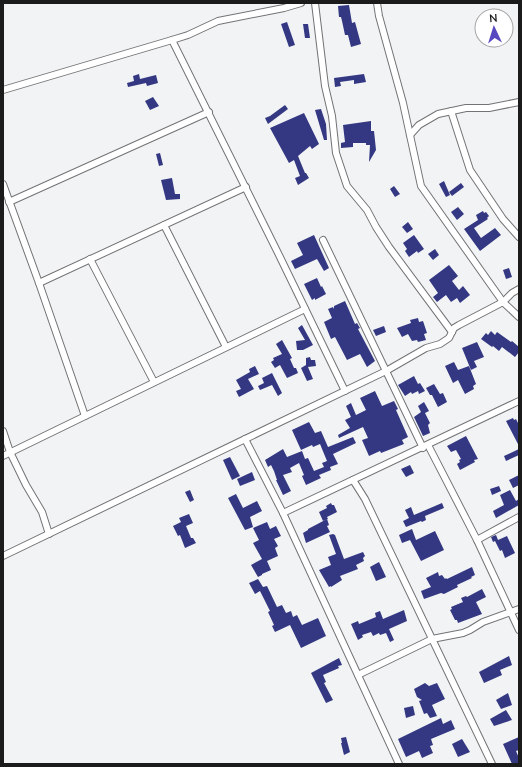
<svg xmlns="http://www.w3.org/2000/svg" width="522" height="767" viewBox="0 0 522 767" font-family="'Nunito Sans',sans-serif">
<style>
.building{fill:#343882}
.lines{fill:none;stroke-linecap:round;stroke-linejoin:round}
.street-casing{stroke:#727375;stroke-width:8}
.street{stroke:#fff;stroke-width:6}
</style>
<rect width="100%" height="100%" fill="#f2f3f5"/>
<g class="building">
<polygon points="349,5 352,23 355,22 361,44 351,47 348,35 345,35 342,21 341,17 339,17 338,6"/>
<polygon points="287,22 295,45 289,47 281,24"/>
<polygon points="303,24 308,24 310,38 305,38"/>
<polygon points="139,74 140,79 156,75 158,83 147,86 146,83 128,87 127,83 134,81 133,76"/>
<polygon points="364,74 366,82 354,84 354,80 340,82 341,86 335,87 334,78"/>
<polygon points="153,97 159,106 150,110 145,101"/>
<polygon points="285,105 288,109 268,124 265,118 270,116"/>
<polygon points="321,109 326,124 327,140 324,140 315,110"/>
<polygon points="304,113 319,144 312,149 310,146 298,156 305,173 306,173 309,178 298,185 295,178 300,176 294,160 289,163 270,128"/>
<polygon points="371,121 371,131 374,131 376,150 369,162 370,145 366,145 366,143 353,143 353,147 341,148 341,143 345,142 343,125"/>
<polygon points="160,153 163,165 159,166 156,154"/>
<polygon points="172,178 175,194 180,194 180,199 166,200 161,180"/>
<polygon points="444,181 450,195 446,197 439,184"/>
<polygon points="461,183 464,187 452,196 449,192"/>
<polygon points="394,186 400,194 395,197 390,189"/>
<polygon points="458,207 464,214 457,220 451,212"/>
<polygon points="483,211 484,213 486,212 489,216 487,218 488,219 474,228 481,238 495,228 501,235 480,251 464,229 478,220 476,215"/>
<polygon points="408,222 413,229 407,233 402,227"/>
<polygon points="314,235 329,268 324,271 317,259 295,269 291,261 303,255 297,243"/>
<polygon points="414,235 424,249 418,253 417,251 409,257 405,251 407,249 403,243"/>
<polygon points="435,249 439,255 433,260 428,254"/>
<polygon points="449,265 458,276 452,281 459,290 463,286 470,295 460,303 457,298 451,302 446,295 437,302 433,297 438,293 429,280"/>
<polygon points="509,268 512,277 506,279 503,270"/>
<polygon points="317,278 321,287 322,286 326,294 315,300 315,298 312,300 304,284"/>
<polygon points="345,301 355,324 357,323 360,328 358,329 375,361 367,367 360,354 347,360 335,337 331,339 324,322 332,318 328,309 333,307 334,309 334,306"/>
<polygon points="418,318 419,322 423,321 427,333 424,334 426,340 418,342 417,340 412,341 408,334 402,337 397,328 411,323 410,320"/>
<polygon points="302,325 313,345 303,350 297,350 296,341 305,340 298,328"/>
<polygon points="384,326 386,332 376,336 373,330"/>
<polygon points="491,331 495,335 497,332 511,342 512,341 519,347 519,352 515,357 502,347 499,351 493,346 492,347 481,339 486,333 488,335"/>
<polygon points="282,340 292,358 290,359 294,368 296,368 298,373 287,378 280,365 275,368 271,362 274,360 273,358 282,354 276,344"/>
<polygon points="477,342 484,357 474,361 477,367 471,370 462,348"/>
<polygon points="310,357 311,360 315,360 316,366 308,367 313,379 307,381 301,368 306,365 306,358"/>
<polygon points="454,362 458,370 469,366 476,384 473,386 474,389 465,394 458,380 453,383 445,366"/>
<polygon points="255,366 259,374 248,379 254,389 239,397 236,391 241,389 236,380 250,372 249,369"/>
<polygon points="272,373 282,393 278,396 272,385 260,390 258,386 264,383 262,378"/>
<polygon points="414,376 418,384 420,383 425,391 419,394 418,391 412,394 411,392 405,396 398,385"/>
<polygon points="434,384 440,394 443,393 447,402 438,407 432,395 430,395 426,388"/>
<polygon points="375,391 382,406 394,401 398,409 396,410 408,437 402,440 404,444 381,453 380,451 369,456 362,440 368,438 363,427 339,438 338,435 350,428 345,420 351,417 346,406 351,403 356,415 366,410 360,398"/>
<polygon points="424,402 429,411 425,413 430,423 428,425 430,433 423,436 414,417 421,412 418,406"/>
<polygon points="513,418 514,420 516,419 519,425 519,446 506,421"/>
<polygon points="309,422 315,433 321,431 328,447 353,437 356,443 333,454 338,464 330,467 331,470 319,475 321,478 306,485 302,476 304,475 299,463 290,468 292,472 283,475 291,491 283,495 276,480 277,480 274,471 271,465 268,467 265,460 283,449 287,457 302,451 305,459 308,458 314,471 324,467 322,463 327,461 320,444 313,447 312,445 301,450 292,430"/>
<polygon points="466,436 478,459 474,460 475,462 460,470 457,464 460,462 459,460 461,459 456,450 451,452 447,446"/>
<polygon points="519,449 519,455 506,461 504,456"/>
<polygon points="230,457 240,476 232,480 223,460"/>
<polygon points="410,465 414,473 406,477 401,469"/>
<polygon points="252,472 255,480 240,486 237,479"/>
<polygon points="519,475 519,485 513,488 509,480"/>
<polygon points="499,486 501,491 492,495 490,489"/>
<polygon points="190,490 194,500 190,502 185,492"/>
<polygon points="510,490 516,501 519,499 519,505 496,518 493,511 504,505 500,495"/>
<polygon points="236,494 243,508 257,501 262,511 250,517 253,527 245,530 228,498"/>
<polygon points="331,503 332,505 334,505 337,512 327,517 328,519 323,521 319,512 327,508 326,506"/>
<polygon points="442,503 444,508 425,516 426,520 422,522 421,521 406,527 403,521 409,518 405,510 411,507 414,515"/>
<polygon points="189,514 193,523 186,526 191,538 193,538 196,543 185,548 180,535 178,536 173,526 181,522 179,518"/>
<polygon points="327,519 329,525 327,526 330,532 306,543 303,533 308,530 308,529"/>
<polygon points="267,522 270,529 276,526 281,536 274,539 278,546 275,548 278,556 267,561 271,570 262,574 262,575 258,577 251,565 262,559 253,543 259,540 253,528"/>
<polygon points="412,529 416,540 435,531 444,550 421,561 410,540 402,543 399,535"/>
<polygon points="333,534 335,535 344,559 363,552 365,556 363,558 364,561 356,565 358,569 340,576 342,580 331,587 331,586 329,587 319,570 331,565 328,557 336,554 329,535"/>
<polygon points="496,535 498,540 507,536 515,553 505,558 502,550 500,551 495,541 493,542 491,537"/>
<polygon points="379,562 386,577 376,581 370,567"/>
<polygon points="472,567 475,575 471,577 472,578 457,585 458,587 444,594 441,593 424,599 421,591 431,587 426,578 438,572 439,576 442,575 445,579 446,578 447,579"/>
<polygon points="258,579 263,587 267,586 277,607 282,605 286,613 291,611 293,617 297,615 302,625 318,618 326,636 301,648 290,625 275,632 272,626 274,625 268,612 270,611 260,591 255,594 249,583"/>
<polygon points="482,589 486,597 476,602 482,614 458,623 457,620 455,620 450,610 452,609 451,607 463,602 461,598 466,596 467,597"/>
<polygon points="404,610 407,621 389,629 394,640 390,642 386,633 380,635 379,633 373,636 371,632 362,635 363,637 358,640 351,624 358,621 359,624 376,617 375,613 380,611 383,619"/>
<polygon points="509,656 512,665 500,670 502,675 484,683 479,672"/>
<polygon points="339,658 342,665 338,666 339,668 323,675 326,682 324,683 333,700 326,703 311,673"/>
<polygon points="425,683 429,686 437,683 445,699 432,705 437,716 430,718 427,713 424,714 419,701 422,700 417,697 414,689"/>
<polygon points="508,693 512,705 501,709 496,700"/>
<polygon points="413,706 415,715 406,718 404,708"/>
<polygon points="506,710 512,720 494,726 490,719"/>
<polygon points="441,718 443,724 451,720 455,729 431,739 433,745 430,746 433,753 422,758 419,751 406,757 398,739"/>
<polygon points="346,737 350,752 344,755 341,743 342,743 341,738"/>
<polygon points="519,737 519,750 516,751 519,758 519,764 512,764 503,744"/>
<polygon points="462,739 470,752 458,757 452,744"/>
</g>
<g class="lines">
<g class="street-casing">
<g id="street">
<polyline points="315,3 325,86 332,116 336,153 347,186 367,210 376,227 389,247 452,332"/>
<polyline points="377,3 379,16 403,103 421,186 503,302 519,317"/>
<polyline points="172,40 278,253 345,391"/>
<polyline points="3,90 172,40 188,35 218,21 284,8 301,3"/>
<polyline points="451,111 470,170 503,219 519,237"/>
<polyline points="410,135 419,125 438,114 466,108 489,108 519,102"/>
<polyline points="3,184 39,283 85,416"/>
<polyline points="9,202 209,112"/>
<polyline points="164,225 226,347"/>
<polyline points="323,240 423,448"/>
<polyline points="90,259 154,382"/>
<polyline points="39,283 246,187"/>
<polyline points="3,431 10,452 26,485 42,512 49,534"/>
<polyline points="245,439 283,513 399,764"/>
<polyline points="428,445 477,540 519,630"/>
<polyline points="3,456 305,309"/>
<polyline points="353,480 365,499 492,764"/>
<polyline points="283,513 519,401"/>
<polyline points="477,540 519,517"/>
<polyline points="3,556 386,371 426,348 440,344 449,338 454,328 459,325 503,302 512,293 519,289"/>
<polyline points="358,675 432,639 463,633 470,630 483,622 519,609"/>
</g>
</g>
<use href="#street" class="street"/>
</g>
<rect width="522" height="767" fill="none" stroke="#1b1b1c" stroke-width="8"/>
<g transform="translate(494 28) rotate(356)"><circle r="19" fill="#ffffff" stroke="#a4a4a4"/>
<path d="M0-3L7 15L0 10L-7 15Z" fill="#5849c1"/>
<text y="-6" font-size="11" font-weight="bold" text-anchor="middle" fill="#1b1b1c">N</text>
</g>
</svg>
